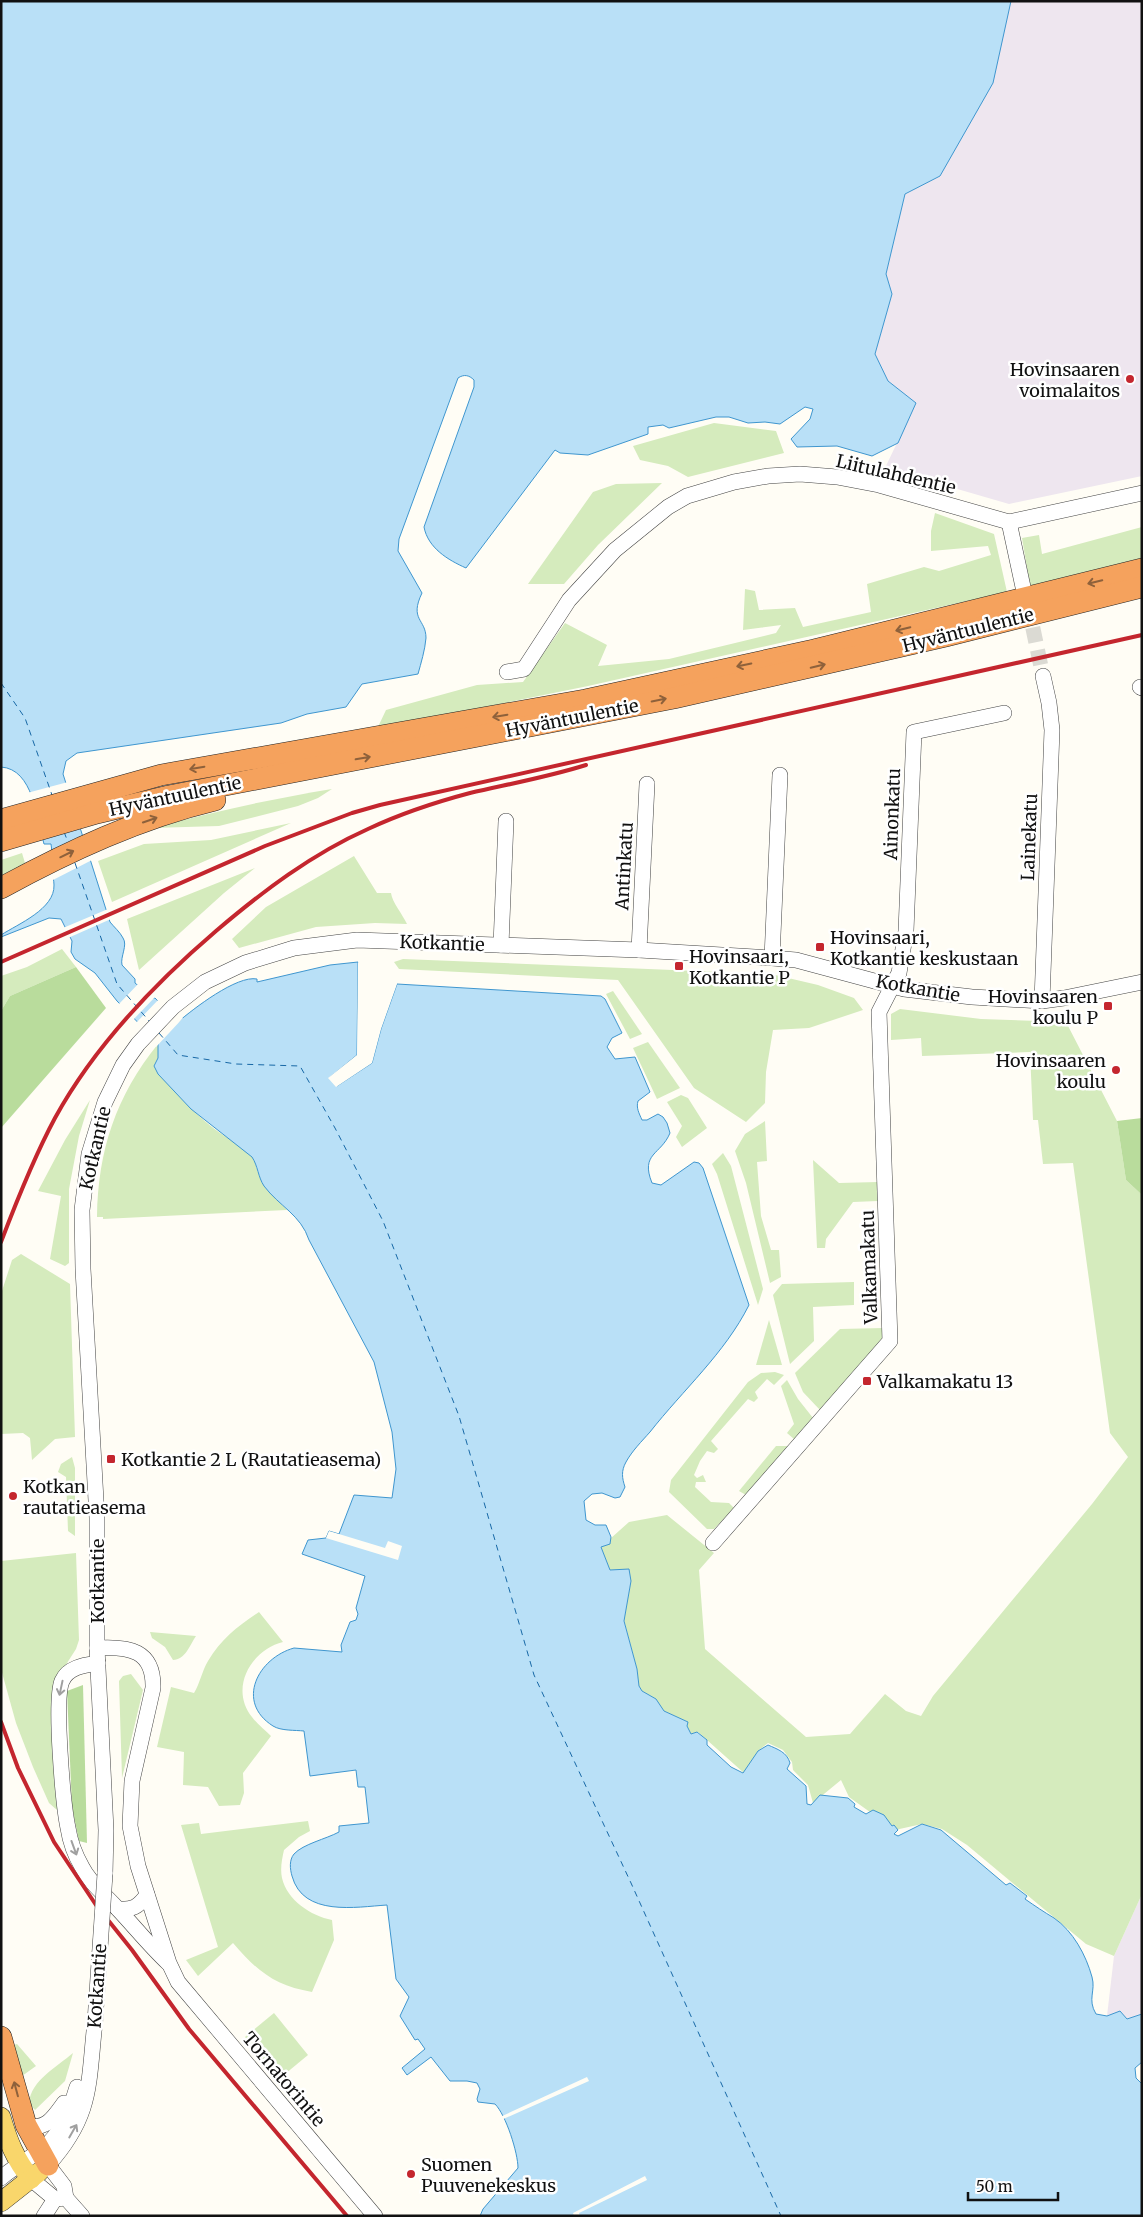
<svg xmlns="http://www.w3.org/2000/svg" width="1143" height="2217" viewBox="0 0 1143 2217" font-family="Merriweather,serif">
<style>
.industrial{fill:#eee6ef}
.green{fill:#d5ebbd}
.forest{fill:#b9dc9c}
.water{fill:#b9e0f7;stroke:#3f96cf}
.pier{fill:#fffdf5}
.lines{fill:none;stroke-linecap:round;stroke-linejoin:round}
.ferry{stroke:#1768a6;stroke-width:1;stroke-dasharray:6 5;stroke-linecap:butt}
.minor-tunnel{stroke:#dbdad3;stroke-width:15;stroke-dasharray:15 8;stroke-linecap:butt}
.minor-casing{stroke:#444;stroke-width:16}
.major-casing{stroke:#222;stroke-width:20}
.highway-casing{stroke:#222;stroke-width:22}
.minor{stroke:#fff;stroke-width:15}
.major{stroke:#f9d66b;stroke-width:19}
.highway{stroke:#f5a25d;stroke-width:21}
.rail{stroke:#c4262e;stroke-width:4}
.minor-bridge-casing{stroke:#444;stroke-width:16;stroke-linecap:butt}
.minor-bridge{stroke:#fff;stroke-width:15}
.oneway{stroke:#8e613b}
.oneway2{stroke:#a0a0a0}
.poi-dot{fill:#c4262e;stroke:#fff;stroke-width:2}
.labels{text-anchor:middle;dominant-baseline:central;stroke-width:5;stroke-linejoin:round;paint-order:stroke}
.poi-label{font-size:18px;fill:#111;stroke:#fff;text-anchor:start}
.street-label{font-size:18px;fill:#111;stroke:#fff}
</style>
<rect width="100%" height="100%" fill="#fffdf5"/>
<g class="industrial">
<polygon points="1011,1 1142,1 1142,476 1009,504 885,468 916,403 888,381 875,354 892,294 886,274 905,194 940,176"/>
<polygon points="1142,1894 1142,2014 1127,2019 1107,2016 1114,1956"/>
</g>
<g class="green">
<polygon points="714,423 776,431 784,453 688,477 668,466 640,460 633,446"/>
<polygon points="662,483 598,545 564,584 528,584 593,492 616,484"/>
<polygon points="935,513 994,534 1007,592 588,686 377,729 386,710 477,685 523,682 565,623 607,645 598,666 669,659 776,633 781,625 743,630 745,589 755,591 759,610 795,608 803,627 871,612 867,584 924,567 939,571 991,555 988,546 931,551 931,531"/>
<polygon points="1142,527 1142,558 1030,586 1022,538 1039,535 1042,554"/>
<path d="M332,789l-14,9 -20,8 -79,20 -67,2c60,-16 119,-29 180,-39z"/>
<polygon points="291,823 112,902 98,861 144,844 211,840"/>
<polygon points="22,853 25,863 1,876 1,860"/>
<path d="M354,856l23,37h14c1,9 12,22 16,31l-32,-1 -59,4 -77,21 -7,-9 34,-32z"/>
<polygon points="255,868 224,893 139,970 127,919"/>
<polygon points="62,949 76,967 10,996 1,1011 1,976 27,967"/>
<polygon points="403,959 771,974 818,985 854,998 863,1010 809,1028 773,1030 766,1072 765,1103 746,1122 694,1088 618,980 399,969 394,962"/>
<polygon points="613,991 642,1034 630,1039 606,994"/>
<polygon points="900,1009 981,1019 1066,1022 1117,1121 1126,1180 1142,1195 1142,1894 1114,1956 1086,1944 967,1845 942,1829 922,1824 895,1830 849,1797 841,1780 813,1803 808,1785 793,1770 792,1762 783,1750 768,1743 758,1751 744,1773 698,1732 691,1734 687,1726 688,1722 664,1711 656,1699 642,1691 639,1686 637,1669 624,1620 631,1581 618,1571 610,1570 601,1547 629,1522 667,1515 714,1553 699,1570 705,1649 806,1737 850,1734 885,1694 906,1711 921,1716 933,1696 1092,1504 1128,1457 1110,1433 1073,1163 1043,1164 1038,1120 1033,1120 1030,1052 922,1056 921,1038 891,1040 891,1014"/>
<polygon points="648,1042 680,1088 657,1099 633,1048"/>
<path d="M158,1044v14l-4,8c17,23 37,44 58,61 11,9 24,15 35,24 11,11 7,13 12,23 7,14 18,25 28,36l-184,9v-2h-6c1,-67 19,-121 61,-173z"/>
<polygon points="681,1095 688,1098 707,1128 682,1147 676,1137 682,1126 667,1102"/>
<polygon points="90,1100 79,1136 69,1189 69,1263 65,1266 50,1259 61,1196 38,1191 65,1140"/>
<polygon points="765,1121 767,1161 757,1162 761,1216 771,1250 779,1250 781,1277 770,1283 746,1183 735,1151 745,1134"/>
<polygon points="723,1153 731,1166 763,1289 758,1305 717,1174 712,1164"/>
<polygon points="813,1160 839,1183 878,1182 878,1201 853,1202 826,1239 825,1248 817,1248"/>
<polygon points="21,1254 70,1284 75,1437 55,1439 32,1460 30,1438 23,1433 1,1434 1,1294 12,1260"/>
<polygon points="854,1282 854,1305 813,1307 814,1341 790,1364 773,1295 782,1284"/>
<polygon points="769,1320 782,1365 756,1365"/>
<polygon points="883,1328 882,1340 820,1410 803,1392 795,1373 840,1329"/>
<polygon points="775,1372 784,1375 774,1385 767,1379 755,1392 758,1398 754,1402 748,1399 711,1441 718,1449 714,1453 707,1451 700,1461 694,1475 697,1478 703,1475 706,1482 696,1482 695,1487 711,1502 729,1503 734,1508 714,1529 707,1529 669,1492 671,1480 748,1382 761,1373"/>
<polygon points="787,1380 798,1399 813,1418 794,1439 787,1433 794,1424 781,1386"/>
<polygon points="776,1446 788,1446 746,1495 739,1491"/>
<polygon points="72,1457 75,1468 75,1536 68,1531 66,1477 58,1472 61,1464"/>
<polygon points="76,1553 79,1640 76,1649 60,1674 56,1695 57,1810 49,1803 33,1767 16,1723 1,1669 1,1561"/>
<path d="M259,1612l24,30c-32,8 -54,46 -31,75 5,7 13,13 19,19l-28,37 1,20 -4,12 -21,1 -11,-19 -25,-2 1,-33 -27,-5 14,-60 23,6c6,-10 8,-22 14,-32 13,-22 31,-36 51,-49z"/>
<path d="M150,1632l46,4c-6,9 -11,24 -23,24l-8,-13 -13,-9z"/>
<polygon points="131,1674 143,1690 122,1778 119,1681 123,1676"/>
<path d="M308,1821l2,10 -11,6 -15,13c-2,9 -4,19 -2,28 5,22 29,38 50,42l2,20 -22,52c-37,-6 -55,-21 -79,-49l-35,33 -12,-16 32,-13 -37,-122 18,-2 2,11z"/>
<polygon points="274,2013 308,2055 279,2079 245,2037"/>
<polygon points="17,2044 36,2066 22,2076 14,2045"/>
<path d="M73,2053l-8,28 -30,29 -6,-7c2,-23 28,-36 44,-50z"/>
</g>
<g class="forest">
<polygon points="76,967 106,1008 1,1128 1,1011 10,996"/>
<polygon points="1142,1118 1142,1195 1126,1180 1117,1121"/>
<polygon points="83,1685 87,1843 79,1841 72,1807 67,1691"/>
</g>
<path class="water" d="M1,1h1010l-18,82 -53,93 -35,18 -19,80 6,20 -17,60 13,27 28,22 -18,40 -26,13 -35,-10 -40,1 -6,-8 19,-20 3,-10 -8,-2 -25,17 -15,-2 -17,1 -19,-6h-13l-47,11 -6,-3 -15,2v7l-60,21 -28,-2 -5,-3 -89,118c-18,-8 -38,-20 -42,-41l50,-140v-7c-5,-5 -10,-6 -16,-2l-59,161 -1,12 24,42c-13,27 4,26 4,45 -1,12 -5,25 -8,36l-56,10 -16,23 -39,7 -26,9 -204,30 -11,8 -3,13 47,148c4,5 10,10 13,16 5,7 -3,19 -1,27l13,14v4l18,15h2l23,24c15,-13 59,-47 79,-43v3l73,-17 28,-3 -1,93 -28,23 8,8 35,-23 9,-34 16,-45 204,12 4,3 17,34 -10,5 -5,9 8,12 20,-2 15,35 -12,9c-2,7 1,12 4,19h5l11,-6 5,3 4,6 3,10c-9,22 -30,20 -18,50l9,2 33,-23 5,1 4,5 46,137c-24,48 -66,85 -99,127 -8,9 -18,19 -24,30 -5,9 -4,16 -1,25l-5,10 -5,1 -13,-5 -10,1 -8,7 2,19 9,5h11l5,12 -1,7 -9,3 9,23 19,-1 2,12 -7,40 13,48 2,17 3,5 14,8 8,12 24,11 -1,4 4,8 6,-2 10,8v5l24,22 12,6 15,-22 10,-6c9,4 19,7 22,18l-3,6 19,17 1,18 4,1 9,-10 28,3 7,6 -1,3 12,7 7,-4 11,5 8,11 2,-1 4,5 -4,4 4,2 24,-12 19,6 65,55 4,-2 17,13 -2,3c10,7 19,13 29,19 19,13 32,37 38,59 4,14 -5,22 4,37l11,2 13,-5 7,8 15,-5v48l-7,6 1,10 6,6v132h-662l3,-7 35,-41c0,-15 -12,-53 -23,-64l-17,-2 -1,-3 3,-10 -3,-6 -10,-2h-17l-19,-24 -24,18 -5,-7 23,-19 -7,-10 -3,1 -15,-24 9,-19 -13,-18 -9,-74c-31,2 -84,12 -95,-29 -2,-7 -3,-16 2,-22 9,-10 32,-15 45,-22v-6l30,-3 -4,-36h-7l-2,-17 -46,6 -6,-45c-9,-1 -23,0 -31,-5 -38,-24 -15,-68 21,-78l48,4 -1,-7 9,-23 6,-2 2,-6 -2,-6 9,-32 -63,-22 6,-14 18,-2 3,-7 10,3 15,-39 38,3 4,-29 -4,-37 -18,-70 -65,-122c-8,-25 -30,-34 -45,-54 -6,-9 -6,-20 -12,-29l-61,-48 -33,-35 -4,-8 4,-8v-15l-41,-42 -22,-28 -20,-14 -4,-7 1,-11 -11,-22 -12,-1 -48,19v-2c17,-11 54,-26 53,-50 0,-10 -6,-22 -8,-32l6,-1 -1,-8h-7c-7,-26 -11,-75 -43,-77z"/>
<g class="pier">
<polygon points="68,782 82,827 40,840 27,793"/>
<polygon points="85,838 92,860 51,881 45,858"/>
<polygon points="108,909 111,919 68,938 63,928"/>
<polygon points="358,962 360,963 359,1056 332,1078 337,1083 370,1061 378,1028 395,983 397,984 381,1029 372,1063 336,1087 328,1078 357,1055"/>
<polygon points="139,983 153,996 156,996 133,1020 118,1005"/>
<polygon points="159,999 178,1019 181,1016 183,1018 156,1047 135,1024"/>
<polygon points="329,1531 385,1548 388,1541 402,1546 398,1560 326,1538"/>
<polygon points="587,2077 589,2081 501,2120 500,2117"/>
<polygon points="645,2176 647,2180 579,2213 580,2216 574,2216 573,2213"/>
</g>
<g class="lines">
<g class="ferry">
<polyline points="1,683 25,718 52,795"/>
<polyline points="64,832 68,842"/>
<polyline points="75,863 117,984 150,1022"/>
<polyline points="159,1033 178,1055 236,1064 300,1066 335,1128 383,1221 459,1416 534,1675 631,1883 781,2216"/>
</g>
<polyline class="minor-tunnel" points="1028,605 1043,676"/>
<g class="minor-casing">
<g id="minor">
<polyline points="1009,522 1023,587"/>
<polyline points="507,672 524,669 569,600 615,550 668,507 687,496 734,482 768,476 800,474 837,477 879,485 1009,522 1142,493"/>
<polyline points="1140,687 1142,688"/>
<polyline points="501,945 506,821"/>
<polyline points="639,950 647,784"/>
<polyline points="772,958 780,775"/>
<polyline points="1042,1001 1052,730 1049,703 1043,676"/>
<polyline points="713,1543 890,1341 879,1012 899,973 906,931 914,732 1004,713"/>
<path d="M97,1648c32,-2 57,2 56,40l-21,93 -2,45 8,40 31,97 9,19 197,234"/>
<path d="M98,1663c-13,2 -30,4 -36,18 -8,19 1,123 6,147 2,13 7,27 14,39 8,16 22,27 34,40 18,19 33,38 52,56"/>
<polyline points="105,1874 106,1830 97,1648 97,1518 83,1269 82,1210 89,1154 105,1102 123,1065 138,1044 173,1007 205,982 245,963 294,948 357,940 639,950 772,958 796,960 904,989 972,997 1042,1001 1064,998 1142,982"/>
<path d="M118,1909c15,1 20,-2 29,-14"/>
<path d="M26,2125c20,6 27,-7 38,-22"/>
<path d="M1,2178c15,-13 34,-22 48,-35 15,-16 22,-36 28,-56"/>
<polyline points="31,2179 55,2199 66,2198"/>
<polyline points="44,2216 55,2199"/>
<path d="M82,2216l-16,-18 -2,-12 -16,-21c45,-50 40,-81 47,-143"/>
</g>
</g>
<g class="major-casing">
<g id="major">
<path d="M1,2117c7,24 14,42 30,62"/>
<polyline points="1,2202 39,2172"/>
</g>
</g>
<g class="highway-casing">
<g id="highway">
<polyline points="1,820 161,775 585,700 814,650 1142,569"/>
<polyline points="1,841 97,813 169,796 674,698 946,636 1142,587"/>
<path d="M1,888c68,-37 139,-70 214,-88"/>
<polyline points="1,2037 26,2125 48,2165"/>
</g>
</g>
<use href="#minor" class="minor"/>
<use href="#major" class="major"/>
<use href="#highway" class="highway"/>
<g class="rail">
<polyline points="1,962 265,846 352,813 380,805 1142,635"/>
<path d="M1,1242c16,-42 33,-85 54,-124 40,-73 99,-134 161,-187 47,-40 96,-77 152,-102 32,-15 68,-27 102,-36 39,-9 78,-16 116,-28"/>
<polyline points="1,1722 18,1768 54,1842 96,1905 132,1950 189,2029 347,2216"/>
</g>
<g class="minor-bridge-casing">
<polyline id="minor-bridge" points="95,2022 105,1874"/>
</g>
<use href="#minor-bridge" class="minor-bridge"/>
</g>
<defs><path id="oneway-shaft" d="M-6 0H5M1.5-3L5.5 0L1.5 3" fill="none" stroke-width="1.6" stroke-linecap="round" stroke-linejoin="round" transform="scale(1.25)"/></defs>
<g class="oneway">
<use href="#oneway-shaft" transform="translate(1095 582) rotate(166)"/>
<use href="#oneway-shaft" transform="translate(903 629) rotate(167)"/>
<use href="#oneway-shaft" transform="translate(744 665) rotate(168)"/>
<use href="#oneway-shaft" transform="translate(818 666) rotate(-13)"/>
<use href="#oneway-shaft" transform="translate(659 700) rotate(-12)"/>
<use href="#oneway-shaft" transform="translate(500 716) rotate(170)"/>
<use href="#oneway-shaft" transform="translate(363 758) rotate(-10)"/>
<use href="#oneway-shaft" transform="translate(197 768) rotate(170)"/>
<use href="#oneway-shaft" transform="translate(150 820) rotate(-19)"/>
<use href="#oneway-shaft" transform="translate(67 854) rotate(-26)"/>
<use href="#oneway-shaft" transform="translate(16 2089) rotate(-105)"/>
</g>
<g class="oneway2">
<use href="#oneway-shaft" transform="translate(61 1688) rotate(102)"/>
<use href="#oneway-shaft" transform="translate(74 1848) rotate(70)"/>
<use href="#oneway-shaft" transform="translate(73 2131) rotate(-60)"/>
</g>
<g class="poi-dot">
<circle cx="1130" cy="379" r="5"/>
<rect x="815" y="942" width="10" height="10" rx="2.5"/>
<rect x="674" y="961" width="10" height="10" rx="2.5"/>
<rect x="1103" y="1001" width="10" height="10" rx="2.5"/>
<circle cx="1116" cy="1070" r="5"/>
<rect x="862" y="1376" width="10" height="10" rx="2.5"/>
<rect x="106" y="1454" width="10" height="10" rx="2.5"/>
<circle cx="13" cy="1496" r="5"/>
<circle cx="411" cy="2174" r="5"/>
</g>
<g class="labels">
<g class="poi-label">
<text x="1120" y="369" text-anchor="end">Hovinsaaren<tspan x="1120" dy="21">voimalaitos</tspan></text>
<text x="830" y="937">Hovinsaari,<tspan x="830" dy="21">Kotkantie keskustaan</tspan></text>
<text x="689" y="956">Hovinsaari,<tspan x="689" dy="21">Kotkantie P</tspan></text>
<text x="1098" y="996" text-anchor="end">Hovinsaaren<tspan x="1098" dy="21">koulu P</tspan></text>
<text x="1106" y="1060" text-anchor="end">Hovinsaaren<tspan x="1106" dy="21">koulu</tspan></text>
<text x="877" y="1381">Valkamakatu 13</text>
<text x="121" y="1459">Kotkantie 2 L (Rautatieasema)</text>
<text x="23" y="1486">Kotkan<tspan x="23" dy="21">rautatieasema</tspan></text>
<text x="421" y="2164">Suomen<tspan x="421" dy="21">Puuvenekeskus</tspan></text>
</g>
<g class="street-label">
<text transform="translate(896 474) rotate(13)">Liitulahdentie</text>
<text transform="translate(968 630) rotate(-14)">Hyväntuulentie</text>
<text transform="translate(572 718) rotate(-11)">Hyväntuulentie</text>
<text transform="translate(175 796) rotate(-12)">Hyväntuulentie</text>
<text transform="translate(892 814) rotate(-88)">Ainonkatu</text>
<text transform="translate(1029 837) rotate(-88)">Lainekatu</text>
<text transform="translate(624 866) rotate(-87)">Antinkatu</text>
<text transform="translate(442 943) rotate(2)">Kotkantie</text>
<text transform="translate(918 988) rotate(10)">Kotkantie</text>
<text transform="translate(95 1148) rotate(-77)">Kotkantie</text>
<text transform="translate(869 1267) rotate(-92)">Valkamakatu</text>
<text transform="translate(97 1581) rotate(-90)">Kotkantie</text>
<text transform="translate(97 1986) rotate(-86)">Kotkantie</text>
<text transform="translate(284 2079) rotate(50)">Tornatorintie</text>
</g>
</g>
<rect width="1143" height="2217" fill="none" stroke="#111111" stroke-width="5"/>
<path d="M968 2192v8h90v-8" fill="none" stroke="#111111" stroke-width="2.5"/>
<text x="976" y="2192" font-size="15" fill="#111111" stroke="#ffffff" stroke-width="4" paint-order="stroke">50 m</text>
</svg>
